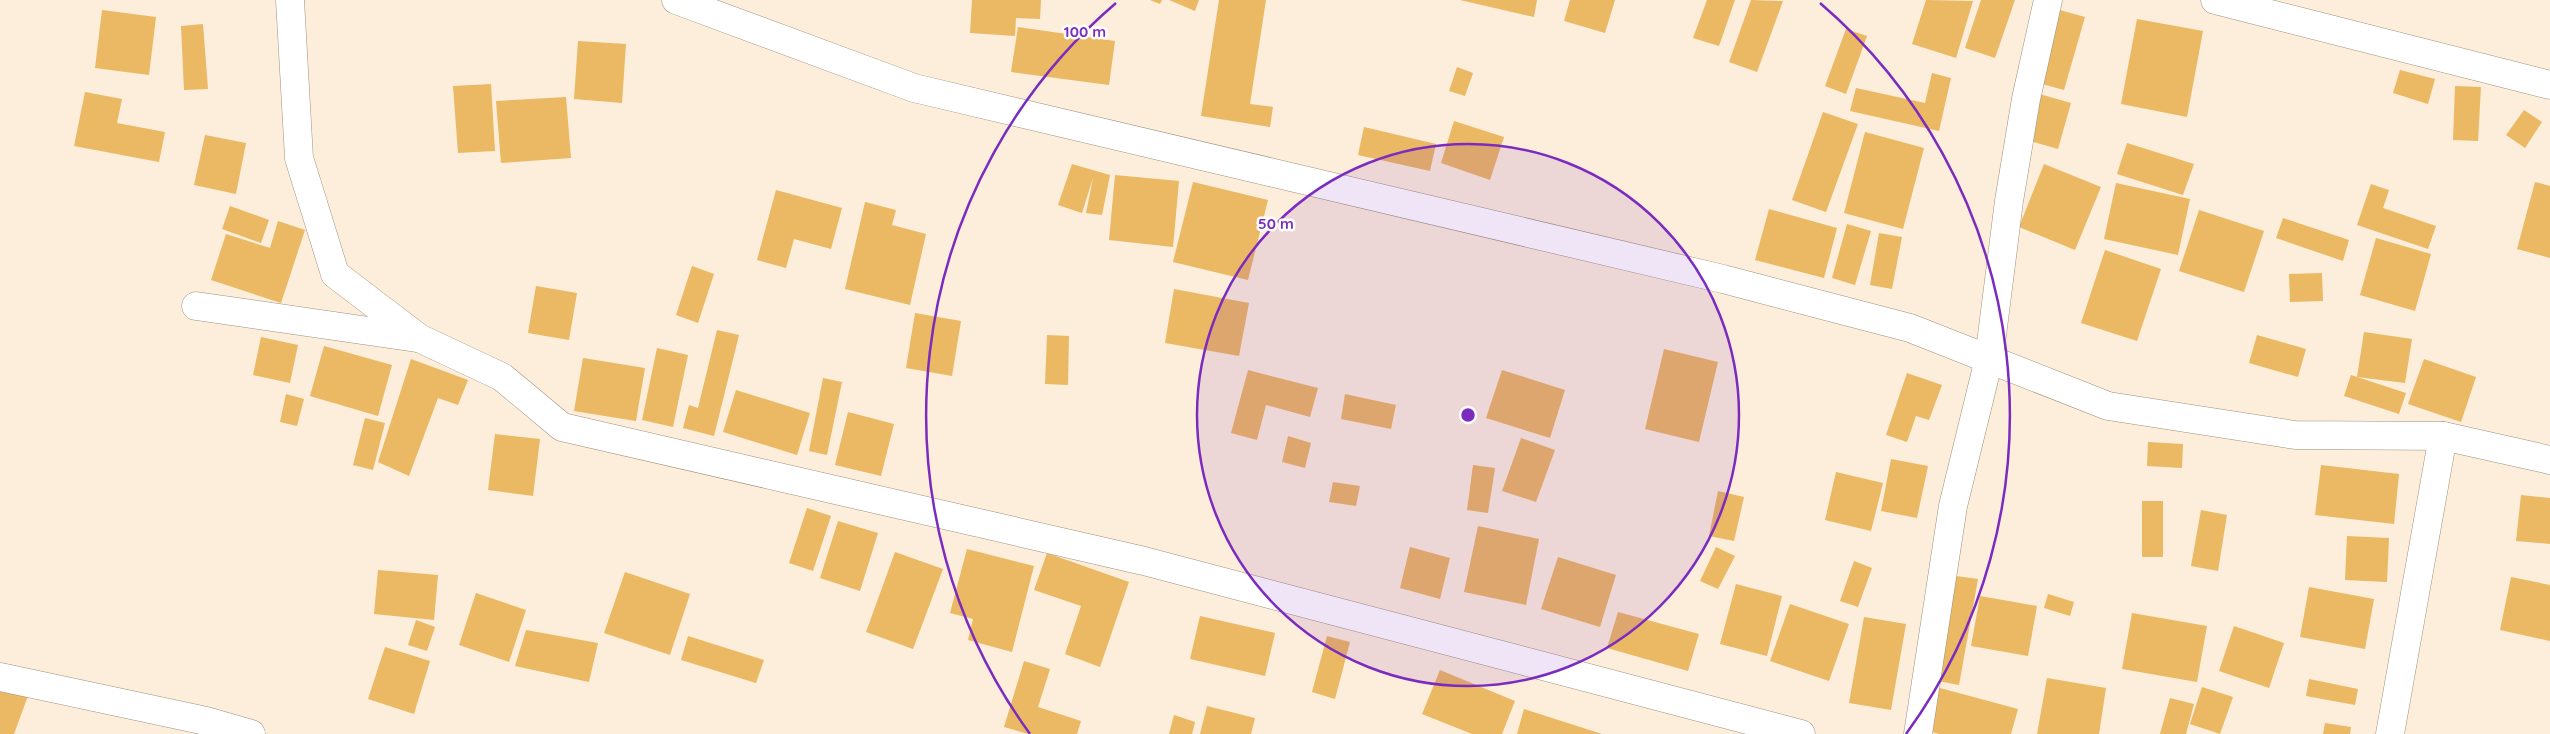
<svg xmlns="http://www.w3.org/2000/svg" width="2550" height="734" viewBox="0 0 2550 734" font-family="Quicksand,sans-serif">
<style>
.building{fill:#ebb863}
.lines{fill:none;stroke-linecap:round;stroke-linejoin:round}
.minor-casing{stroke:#9e917e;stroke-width:29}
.minor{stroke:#fff;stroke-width:28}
.ring{fill:none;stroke:#7b2cbf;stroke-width:2.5}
.centre{fill:#7b2cbf;stroke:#fefefe;stroke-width:2.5}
.ring-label{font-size:15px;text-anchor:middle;font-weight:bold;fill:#7b2cbf;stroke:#fefefe;stroke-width:5;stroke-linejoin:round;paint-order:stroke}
</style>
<rect width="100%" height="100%" fill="#fceeda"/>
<g class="building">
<polygon points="972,0 1041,0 1040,19 1016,18 1015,36 970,33"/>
<polygon points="1150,0 1162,0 1160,4"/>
<polygon points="1169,0 1199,0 1195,11"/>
<polygon points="1219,0 1266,0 1250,104 1273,107 1270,127 1201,116"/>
<polygon points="1460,0 1537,0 1534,17"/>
<polygon points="1570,0 1615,0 1605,33 1564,21"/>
<polygon points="1707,0 1735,0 1719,46 1693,38"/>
<polygon points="1751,0 1783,1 1757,72 1729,62"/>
<polygon points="1926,0 1973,1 1956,58 1912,44"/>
<polygon points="1981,0 2015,0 1995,58 1965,48"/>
<polygon points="2056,9 2085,17 2064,90 2035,82"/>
<polygon points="102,10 156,17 149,75 95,68"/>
<polygon points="2137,19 2203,31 2187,117 2121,104"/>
<polygon points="203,24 208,89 184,90 181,26"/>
<polygon points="1018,27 1115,41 1109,85 1011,72"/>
<polygon points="1846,29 1867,36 1846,94 1825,86"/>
<polygon points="578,41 626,44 622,103 574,99"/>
<polygon points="1457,67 1473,73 1465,96 1449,91"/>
<polygon points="2400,70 2435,79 2428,104 2393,93"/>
<polygon points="1932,73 1951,78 1939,131 1850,111 1856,88 1925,103"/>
<polygon points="491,84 495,151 458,153 453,86"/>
<polygon points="2455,86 2481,87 2478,141 2453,140"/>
<polygon points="85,92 122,99 117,123 165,132 159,162 74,146"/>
<polygon points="2036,93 2071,103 2058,149 2023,139"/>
<polygon points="566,97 571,158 501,163 496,101"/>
<polygon points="2524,110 2542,122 2525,148 2506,135"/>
<polygon points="1823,112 1858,124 1826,212 1792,200"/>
<polygon points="1454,121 1504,137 1490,180 1441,163"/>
<polygon points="1364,127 1436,144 1430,171 1358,155"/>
<polygon points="1865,132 1924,148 1903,229 1844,213"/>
<polygon points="205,135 246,143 236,194 194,185"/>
<polygon points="2127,143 2194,164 2183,195 2117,174"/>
<polygon points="1072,164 1110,175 1102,215 1086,213 1093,178 1082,213 1058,205"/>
<polygon points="2044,164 2101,187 2075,250 2019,227"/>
<polygon points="1115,175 1179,181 1173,247 1109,240"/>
<polygon points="1193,182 1268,200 1248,280 1173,262"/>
<polygon points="2535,182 2550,186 2550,258 2517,249"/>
<polygon points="2116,183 2190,199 2178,255 2104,239"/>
<polygon points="2371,184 2389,190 2383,208 2436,226 2428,249 2357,225"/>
<polygon points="776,190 842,208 831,249 794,239 786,268 757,260"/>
<polygon points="865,202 896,210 892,225 926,234 910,305 845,289"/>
<polygon points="230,206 269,220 261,243 222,229"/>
<polygon points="1769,209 1837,228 1824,278 1755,260"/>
<polygon points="2199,210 2264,231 2244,292 2179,271"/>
<polygon points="2283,218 2349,240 2343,261 2276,238"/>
<polygon points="278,221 305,230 281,303 211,280 226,234 270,248"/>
<polygon points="1847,224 1871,231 1855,285 1832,278"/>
<polygon points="1879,233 1902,237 1892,289 1870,285"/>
<polygon points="2376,238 2431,254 2415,311 2360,295"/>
<polygon points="2105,250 2161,269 2137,341 2081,323"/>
<polygon points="692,266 714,274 698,323 676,315"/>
<polygon points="2322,273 2323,301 2290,302 2289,274"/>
<polygon points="536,286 577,293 569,340 528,333"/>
<polygon points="1174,289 1249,303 1239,356 1165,343"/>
<polygon points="915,313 961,321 952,376 906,368"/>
<polygon points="717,330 739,335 714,436 683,428 689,405 698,408"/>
<polygon points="2364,332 2412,339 2405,383 2357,377"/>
<polygon points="1047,335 1069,336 1068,385 1045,384"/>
<polygon points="2257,335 2306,349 2298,377 2249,363"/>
<polygon points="261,337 298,345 290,383 253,375"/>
<polygon points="324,346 392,365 378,416 310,396"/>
<polygon points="657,348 688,355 673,427 642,420"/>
<polygon points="1664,349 1718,362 1699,442 1645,429"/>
<polygon points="583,358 645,368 636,421 574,411"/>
<polygon points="411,359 468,380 458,405 438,398 409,476 378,462"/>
<polygon points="2424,359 2476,377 2461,422 2408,404"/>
<polygon points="1248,370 1318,388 1310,417 1266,405 1257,440 1231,433"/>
<polygon points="1502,370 1565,390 1550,438 1486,418"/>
<polygon points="1907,373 1942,385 1929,420 1916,416 1907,442 1886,435"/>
<polygon points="2351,375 2406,393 2399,414 2344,396"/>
<polygon points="823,378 842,382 827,455 809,451"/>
<polygon points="736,390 810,413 797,455 723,432"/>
<polygon points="286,394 304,399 297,426 280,422"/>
<polygon points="1345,394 1396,405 1391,429 1341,419"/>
<polygon points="848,412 894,424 881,476 835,465"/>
<polygon points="365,418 385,423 373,470 353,465"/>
<polygon points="495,434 540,439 533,496 488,490"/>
<polygon points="1288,436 1311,443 1305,468 1282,462"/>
<polygon points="1521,438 1555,450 1536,502 1502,491"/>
<polygon points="2148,442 2183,444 2182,468 2147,466"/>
<polygon points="1891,459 1928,466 1917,518 1881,511"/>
<polygon points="1473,465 1495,468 1488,513 1467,510"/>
<polygon points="2321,465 2399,474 2394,524 2315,515"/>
<polygon points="1836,472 1883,483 1871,531 1825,520"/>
<polygon points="1333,482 1360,486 1356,506 1329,502"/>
<polygon points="1718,491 1744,497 1734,541 1709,536"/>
<polygon points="2521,495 2550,498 2550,544 2516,541"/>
<rect x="2142" y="501" width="21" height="56"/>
<polygon points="807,508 831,516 813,571 789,563"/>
<polygon points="2201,510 2227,515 2218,571 2191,566"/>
<polygon points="838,521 878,533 860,591 820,578"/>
<polygon points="1478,526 1539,539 1526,605 1464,592"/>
<polygon points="2347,536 2389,538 2387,582 2345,580"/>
<polygon points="1410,547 1450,558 1440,599 1400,588"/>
<polygon points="1716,547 1735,556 1718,589 1700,581"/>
<polygon points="967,549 1034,566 1012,652 968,640 973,619 950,613"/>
<polygon points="895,552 943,569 913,649 866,632"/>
<polygon points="1047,553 1129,582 1100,667 1065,654 1081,606 1034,590"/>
<polygon points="1558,557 1616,575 1600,627 1541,609"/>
<polygon points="1854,561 1872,568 1858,607 1840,601"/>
<polygon points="378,570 438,575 434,620 374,614"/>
<polygon points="625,572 690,594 670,655 604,633"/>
<polygon points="1956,576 1978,579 1959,685 1938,681"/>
<polygon points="2511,577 2550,585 2550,641 2500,630"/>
<polygon points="1736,584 1782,596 1767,656 1720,644"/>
<polygon points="2309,587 2374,599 2365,649 2300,637"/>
<polygon points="476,593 526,610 509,662 459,645"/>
<polygon points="2048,594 2074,602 2070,616 2044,608"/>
<polygon points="1980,596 2037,606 2028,656 1971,646"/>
<polygon points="1790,604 1849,624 1829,681 1770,661"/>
<polygon points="1618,612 1699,634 1688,671 1607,648"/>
<polygon points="2132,613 2207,626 2197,682 2122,669"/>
<polygon points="1200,616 1275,633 1265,676 1190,659"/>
<polygon points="1864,617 1906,624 1891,710 1849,703"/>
<polygon points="416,620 435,627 427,651 408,645"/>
<polygon points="2234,626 2284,643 2269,688 2219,671"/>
<polygon points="526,630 598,643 589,682 515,666"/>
<polygon points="688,636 764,660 756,683 681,660"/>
<polygon points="1327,636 1350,642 1335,699 1312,692"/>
<polygon points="385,647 430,661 414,714 368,699"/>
<polygon points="1024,661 1050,669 1038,707 1081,721 1077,734 1028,734 1004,727"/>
<polygon points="1440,670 1515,701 1502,734 1472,734 1422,714"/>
<polygon points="2047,678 2106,688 2099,734 2037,734"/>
<polygon points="2309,679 2358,689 2355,705 2306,696"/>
<polygon points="0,683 29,693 14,734 0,734"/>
<polygon points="2202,687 2233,697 2220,734 2190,724"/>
<polygon points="1940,688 2018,709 2011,734 1939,734 1928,731"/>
<polygon points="2170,698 2194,704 2186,734 2160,734"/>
<polygon points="1207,706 1255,718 1251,734 1200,734"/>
<polygon points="1524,709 1602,734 1517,734"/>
<polygon points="1174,715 1195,722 1192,734 1169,734"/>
<polygon points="2325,723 2351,727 2350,734 2323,734"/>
</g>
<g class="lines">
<g class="minor-casing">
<g id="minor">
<polyline points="290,0 299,158 335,274 419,338 502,377 562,427 1144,561 1801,734"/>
<polyline points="676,0 914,88 1723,279 1910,328 2108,406 2295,435 2443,436 2550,460"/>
<polyline points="2215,0 2550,85"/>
<polyline points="196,306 417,338"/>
<polyline points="0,677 206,721 251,734"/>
<polyline points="1918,734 1953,506 1989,359 2009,201 2026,99 2048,0"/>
<polyline points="2390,734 2443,436"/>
</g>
</g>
<use href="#minor" class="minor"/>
</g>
<circle cx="1468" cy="415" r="271" fill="#7b2cbf" fill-opacity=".12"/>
<g class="ring">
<circle cx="1468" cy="415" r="271"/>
<path d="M1030 734A542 542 0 0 1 1116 3M1820 3A542 542 0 0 1 1906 734"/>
</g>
<circle cx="1468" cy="415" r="8" class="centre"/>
<g class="ring-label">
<text x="1085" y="37">100 m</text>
<text x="1276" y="229">50 m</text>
</g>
</svg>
